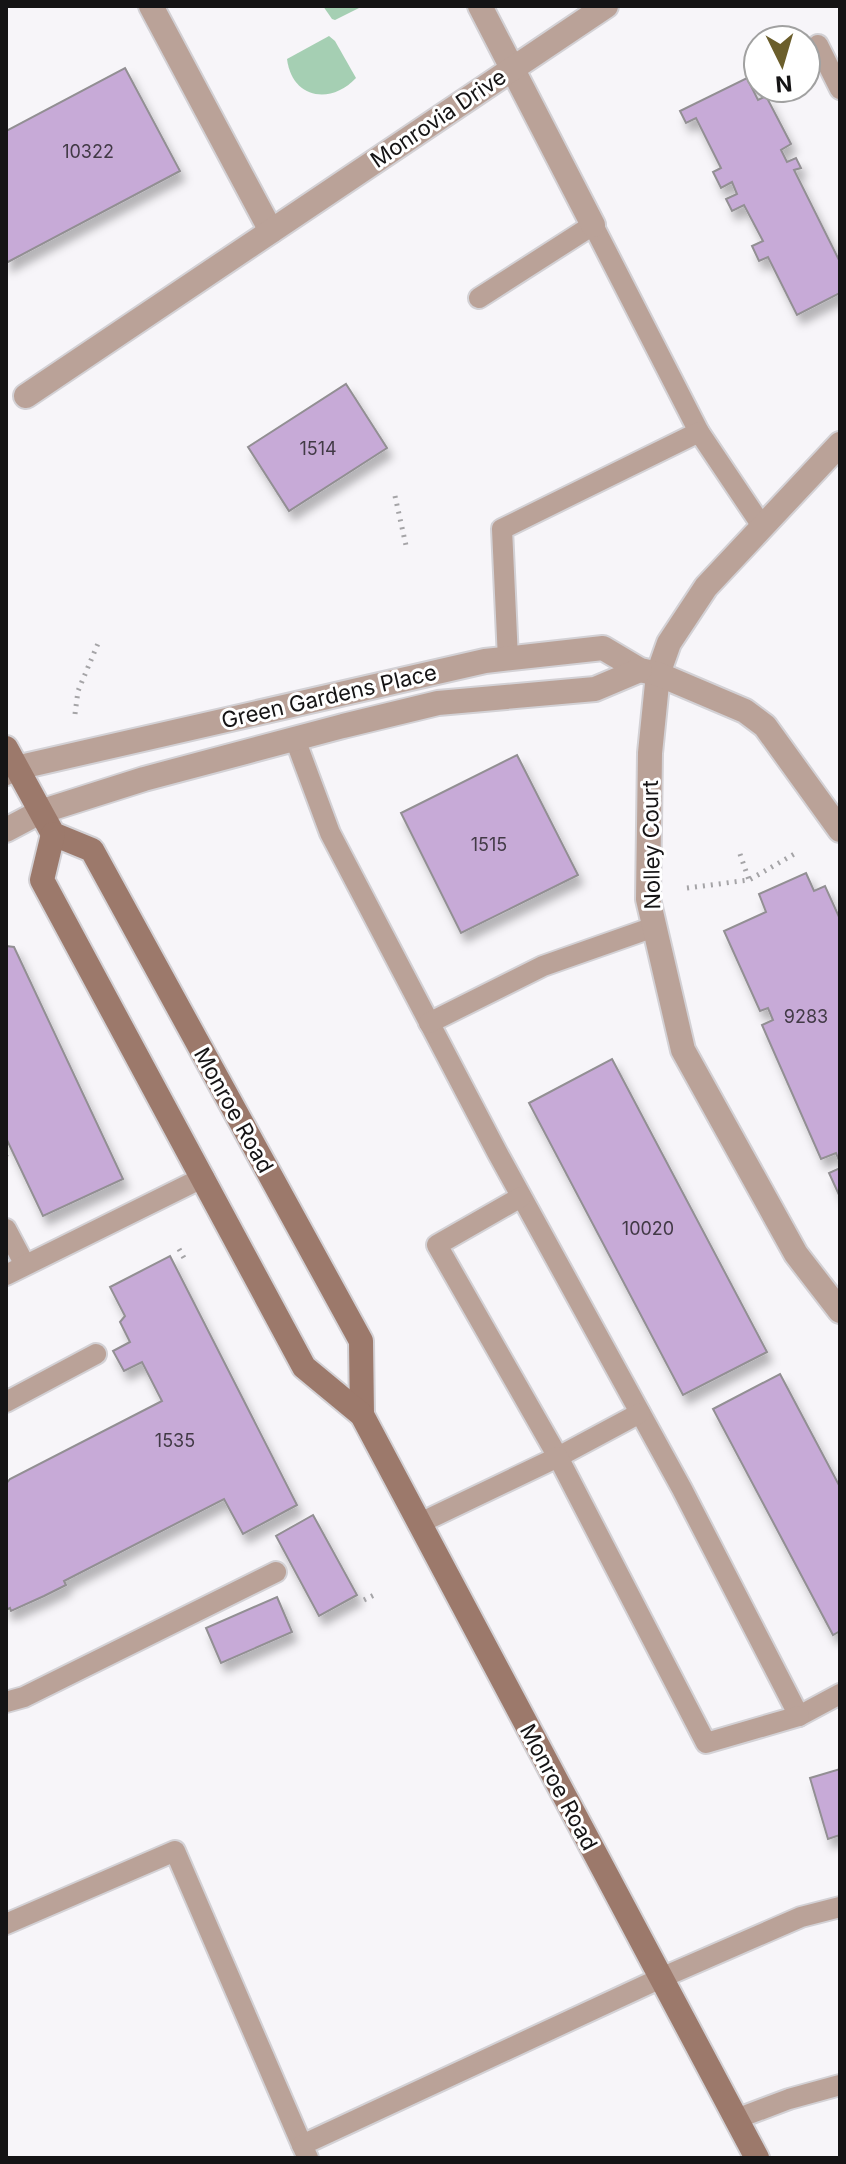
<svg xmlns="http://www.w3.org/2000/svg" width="846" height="2164" viewBox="0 0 846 2164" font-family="Inter,sans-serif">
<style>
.green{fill:#a5cfb3}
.building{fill:#c7aad7;stroke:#928f93;stroke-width:2;filter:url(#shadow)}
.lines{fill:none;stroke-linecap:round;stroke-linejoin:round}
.service-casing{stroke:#d3d1d5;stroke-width:24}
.minor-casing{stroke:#d3d1d5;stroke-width:28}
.secondary-casing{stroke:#d3d1d5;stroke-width:28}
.path{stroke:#a5a4a7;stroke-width:5;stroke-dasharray:2 6;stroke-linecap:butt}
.service{stroke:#baa298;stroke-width:20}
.minor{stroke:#baa298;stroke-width:24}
.secondary{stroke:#9c796b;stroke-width:24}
.labels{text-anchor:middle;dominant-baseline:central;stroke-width:6;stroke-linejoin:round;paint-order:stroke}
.number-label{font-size:18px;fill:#423a46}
.street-label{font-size:22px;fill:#151415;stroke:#fff}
</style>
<defs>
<filter id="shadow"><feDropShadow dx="5" dy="9" stdDeviation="4" flood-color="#0004"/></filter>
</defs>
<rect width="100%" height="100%" fill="#f7f5f9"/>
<g class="green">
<polygon points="323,6 363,6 335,20 332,19"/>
<path d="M329,36l6,5 21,37c-25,27 -64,21 -69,-19z"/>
</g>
<g class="building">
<polygon points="125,68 180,171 6,263 6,131"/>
<polygon points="747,78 758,100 766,96 791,144 781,150 787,162 796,158 801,168 794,170 840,262 840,293 797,315 768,257 759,261 752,246 763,241 744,205 732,211 726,199 737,194 732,182 721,188 713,172 721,168 696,118 686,123 680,111"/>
<polygon points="346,384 387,448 289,511 248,447"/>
<polygon points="517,755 578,875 461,933 401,813"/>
<polygon points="806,873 814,891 825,886 840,919 840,1163 836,1153 821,1159 762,1025 773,1020 768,1008 760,1011 724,931 766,912 759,894"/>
<polygon points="6,946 14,947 123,1179 43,1216 6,1138"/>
<polygon points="612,1059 767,1352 683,1395 529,1103"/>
<polygon points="840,1168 840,1197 829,1173"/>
<polygon points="170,1256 297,1505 243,1534 224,1499 64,1581 66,1585 44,1596 11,1611 10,1608 6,1610 6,1484 10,1479 162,1401 142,1362 124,1371 113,1351 130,1342 120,1322 125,1316 110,1287"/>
<polygon points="780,1374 840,1487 840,1631 833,1635 713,1409"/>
<polygon points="313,1515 357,1595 319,1616 276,1536"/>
<polygon points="277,1597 292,1632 221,1663 206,1628"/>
<polygon points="840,1769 840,1835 828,1839 810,1778"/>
</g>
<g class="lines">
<g class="service-casing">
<g id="service">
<polyline points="818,45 840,89"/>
<polyline points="479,298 593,225 699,432"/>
<polyline points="508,659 502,529 699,432 762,526"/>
<polyline points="295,739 330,833 497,1152 682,1489 799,1716 840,1694"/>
<polyline points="429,1023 543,966 654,927"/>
<polyline points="521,1197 437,1245 558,1457 640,1413"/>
<polyline points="6,1229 25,1265"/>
<polyline points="6,1275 204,1177"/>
<polyline points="6,1402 96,1354"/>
<polyline points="418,1524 558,1457 706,1743 799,1716"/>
<polyline points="6,1702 24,1697 276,1572"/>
<polyline points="6,1924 175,1851 302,2145"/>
<polyline points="736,2119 789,2099 840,2085"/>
<polyline points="308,2158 302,2145 661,1978 801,1917 840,1907"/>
</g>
</g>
<g class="minor-casing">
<g id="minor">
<polyline points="151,6 271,231"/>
<polyline points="480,6 593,225"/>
<polyline points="26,396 606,6"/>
<polyline points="840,444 706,587 669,643 658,674 650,753 648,899 683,1050 796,1254 840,1311"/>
<polyline points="6,773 16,768 485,661 603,648 640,670 658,674 745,711 765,726 840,830"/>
<polyline points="6,830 40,812 144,779 343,726 438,703 595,689 640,670"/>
</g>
</g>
<g class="secondary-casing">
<g id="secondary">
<polyline points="6,748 53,834 92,850 361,1341 362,1415"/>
<polyline points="53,834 42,880 304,1367 362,1415 757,2158"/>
</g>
</g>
<g class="path">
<polyline points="395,496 407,550"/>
<polyline points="75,714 78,691 99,641"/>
<polyline points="740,854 749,880"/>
<polyline points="687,888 749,880 796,853"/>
<polyline points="6,1155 7,1154"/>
<polyline points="179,1249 184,1258"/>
<polyline points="364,1600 378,1593"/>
</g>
<use href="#service" class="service"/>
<use href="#minor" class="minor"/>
<use href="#secondary" class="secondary"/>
</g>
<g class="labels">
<g class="number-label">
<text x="88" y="151">10322</text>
<text x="318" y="448">1514</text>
<text x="489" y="844">1515</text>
<text x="806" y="1016">9283</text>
<text x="648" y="1228">10020</text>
<text x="175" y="1440">1535</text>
</g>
<g class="street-label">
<text transform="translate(438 118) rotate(-34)">Monrovia Drive</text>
<text transform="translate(329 696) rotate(-13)">Green Gardens Place</text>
<text transform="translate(651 845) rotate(-91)">Nolley Court</text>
<text transform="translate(234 1110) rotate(61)">Monroe Road</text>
<text transform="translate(559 1787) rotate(62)">Monroe Road</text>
</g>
</g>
<rect width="846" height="2164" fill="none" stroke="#151415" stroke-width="16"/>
<g transform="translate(782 64) rotate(175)"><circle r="38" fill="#ffffff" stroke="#a1a1a1" stroke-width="2"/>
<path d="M0-6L14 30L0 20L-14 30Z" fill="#6b5e2b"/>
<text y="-12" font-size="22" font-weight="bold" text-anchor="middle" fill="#151415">N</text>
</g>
</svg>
